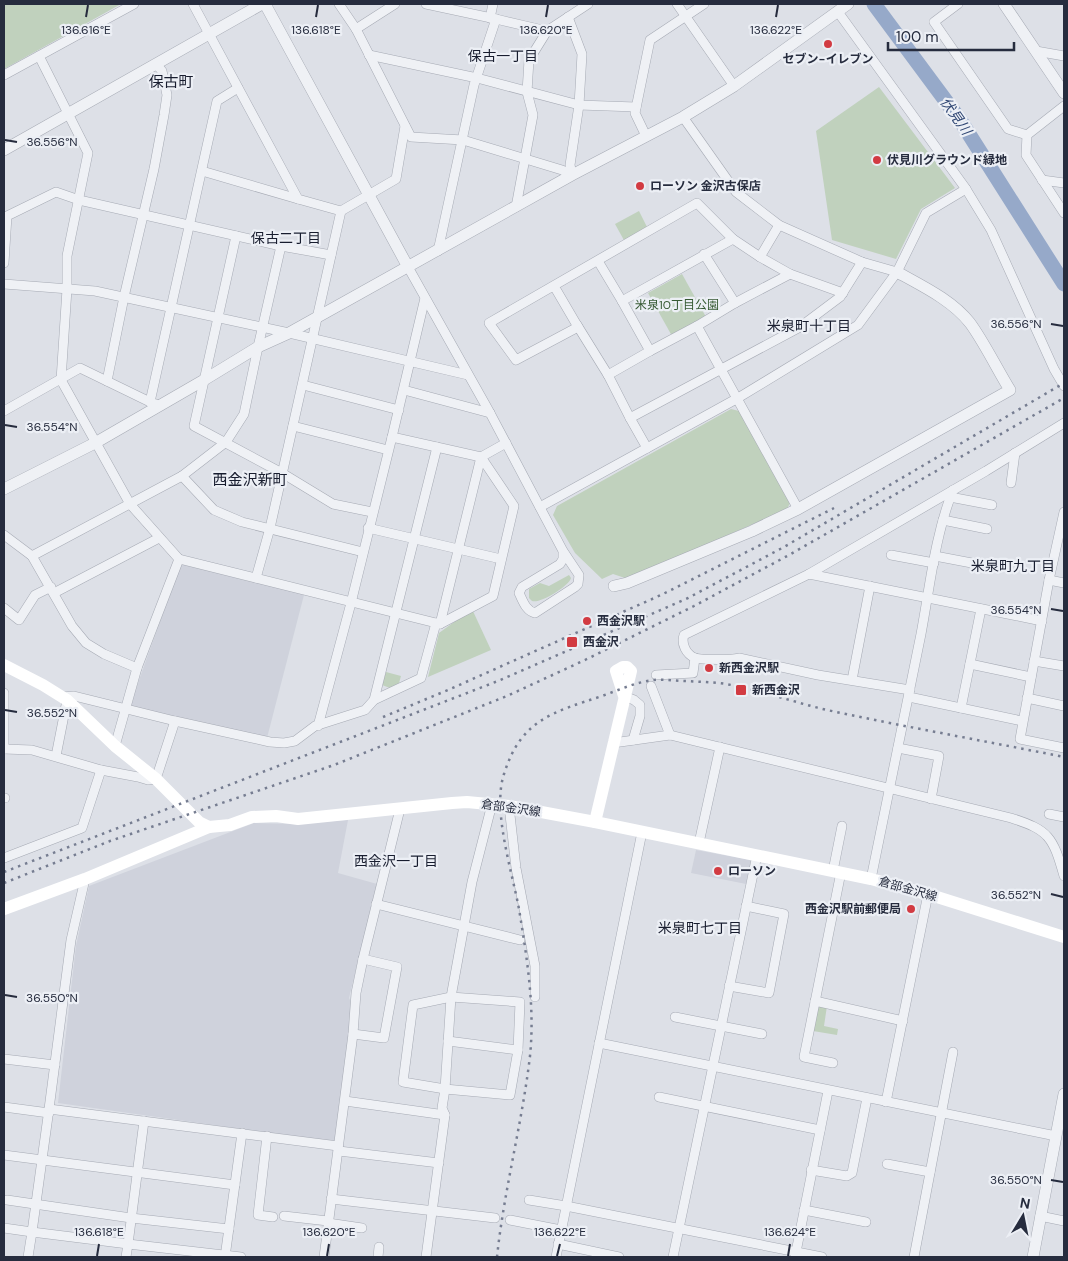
<svg xmlns="http://www.w3.org/2000/svg" width="1068" height="1261" viewBox="0 0 1068 1261" font-family="'DM Sans','Noto Sans JP',sans-serif">
<style>
.built{fill:#cfd2dc}
.green{fill:#c0d1bd}
.lines{fill:none;stroke-linecap:round;stroke-linejoin:round}
.river{stroke:#96a9c9;stroke-width:15}
.minor-casing{stroke:#a6aab4;stroke-width:10}
.tertiary-casing{stroke:#a6aab4;stroke-width:12}
.minor{stroke:#eff1f5;stroke-width:9}
.tertiary{stroke:#eff1f5;stroke-width:11}
.secondary{stroke:#fff;stroke-width:12}
.rail{stroke:#767d91;stroke-width:2.5;stroke-dasharray:2.5 5;stroke-linecap:butt}
.ticks{fill:none;stroke:#262c3e;stroke-width:2}
.poi-dot{fill:#d23b42;stroke:#eceff5;stroke-width:2}
.labels{text-anchor:middle;dominant-baseline:central;stroke-width:4.5;stroke-linejoin:round;paint-order:stroke}
.poi-label{font-size:12px;font-weight:bold;fill:#262c3e;stroke:#eceff5;text-anchor:start}
.park-label{font-size:12px;fill:#365a33;stroke:#eceff5}
.street-label{font-size:12px;fill:#262c3e;stroke:#eceff5}
.neighbourhood-label{font-size:14px;fill:#181d2f;stroke:#eceff5}
.water-label{font-size:14px;font-style:italic;fill:#2f4673;stroke:#eceff5}
.quarter-label{font-size:15px;fill:#181d2f;stroke:#eceff5}
.ticks-label{font-size:12px;text-anchor:middle;fill:#262c3e;stroke:#eceff5;stroke-width:4.5;stroke-linejoin:round;paint-order:stroke}
</style>
<rect width="100%" height="100%" fill="#dde0e7"/>
<g class="built">
<polygon points="181,563 268,584 304,595 267,738 131,706 134,694"/>
<polygon points="348,820 338,873 377,884 349,998 353,1006 335,1142 58,1103 76,946 89,886 254,823 295,824"/>
<polygon points="696,850 751,860 746,884 691,873"/>
</g>
<g class="green">
<polygon points="4,4 121,4 4,69"/>
<polygon points="879,87 955,188 921,209 896,259 832,240 816,131"/>
<polygon points="639,211 648,229 625,242 615,224"/>
<polygon points="682,274 706,317 672,336 648,293"/>
<polygon points="731,409 739,411 790,503 787,509 628,579 613,574 602,579 575,553 553,515 557,506"/>
<path d="M569,575l2,3c-2,8 -31,26 -39,23l-3,-3v-9l11,-6 9,3z"/>
<polygon points="472,609 491,650 428,677 439,633"/>
<polygon points="386,672 401,676 399,683 390,688 382,685"/>
<polygon points="821,1005 827,1006 824,1026 838,1029 837,1035 813,1031 817,1008"/>
</g>
<g class="lines">
<polyline class="river" points="874,4 960,120 1064,284"/>
<g class="minor-casing">
<g id="minor">
<polyline points="193,4 298,199 341,211 396,179 405,126"/>
<polyline points="339,4 356,29 411,137 463,140 562,170 572,175"/>
<polyline points="426,4 496,19"/>
<polyline points="677,4 734,86"/>
<polyline points="958,4 934,22 1008,129 1027,135"/>
<polyline points="838,12 966,189 991,230 1054,369 1064,386"/>
<polyline points="568,17 582,54 579,105 570,165 572,175"/>
<polyline points="490,18 493,4"/>
<polyline points="356,29 395,4"/>
<polyline points="1036,51 1064,56"/>
<polyline points="369,55 477,78 579,105 636,107"/>
<polyline points="39,56 88,153 67,256 67,289 61,380 130,504 179,559 137,668 115,746"/>
<polyline points="4,75 134,4"/>
<polyline points="1064,106 1027,135 1026,155 1064,213"/>
<polyline points="683,117 736,192 779,225 862,262 897,272"/>
<polyline points="646,136 635,113 650,40 704,4"/>
<polyline points="202,171 298,199"/>
<polyline points="1042,180 1064,183"/>
<polyline points="516,207 533,115 527,92 529,60 547,31"/>
<polyline points="236,236 194,426 282,473 333,504 372,512"/>
<polyline points="438,251 474,85 496,19 547,31 588,4"/>
<polyline points="704,254 735,303 697,326 798,509"/>
<polyline points="598,261 622,301"/>
<polyline points="4,263 7,216 56,192 79,200 281,246 331,255"/>
<path d="M408,267l82,146 73,138 16,24 -1,9 -3,3 -40,26c-9,-2 -12,-12 -16,-20l3,-6 38,-23 3,-5v-8"/>
<polyline points="790,274 843,293"/>
<polyline points="4,284 95,291 289,333 468,375"/>
<polyline points="554,286 578,327 516,360 489,323 697,203 733,239"/>
<polyline points="425,298 392,437 481,457 440,624"/>
<polyline points="735,303 790,274 760,257"/>
<polyline points="577,325 608,375 650,351"/>
<polyline points="697,326 650,351 622,301 733,239 760,257 779,225"/>
<polyline points="608,375 630,418 800,327 840,297 862,262"/>
<polyline points="107,381 124,297 154,169 164,115 167,95 162,71 156,64"/>
<polyline points="303,385 399,410"/>
<polyline points="404,390 490,413"/>
<polyline points="159,405 150,402 217,101 238,88"/>
<polyline points="4,411 80,368 150,402"/>
<polyline points="630,418 647,448"/>
<polyline points="293,426 388,450"/>
<polyline points="182,476 226,442 244,414 258,347 281,246"/>
<polyline points="1011,483 1015,453"/>
<polyline points="950,497 992,505"/>
<polyline points="540,507 738,398 858,325 897,272 926,213 966,189"/>
<polyline points="1064,512 1049,580 1020,739 1064,748"/>
<polyline points="943,520 987,529"/>
<polyline points="368,528 501,559"/>
<polyline points="4,535 32,556"/>
<polyline points="891,555 934,563"/>
<polyline points="935,556 977,564"/>
<polyline points="179,559 440,624 493,596 514,506 481,457 506,443"/>
<polyline points="809,574 986,471 1064,423"/>
<polyline points="256,578 270,528 341,211"/>
<polyline points="1049,580 1064,583"/>
<polyline points="54,593 159,538"/>
<polyline points="4,608 19,620 35,595 51,587"/>
<polyline points="1034,661 1064,666"/>
<polyline points="970,664 1031,677"/>
<polyline points="137,668 104,654 86,643 72,626 32,556 182,476 214,510 242,522 363,552"/>
<polyline points="656,675 693,673 695,658"/>
<polyline points="852,680 870,586"/>
<polyline points="651,686 670,735"/>
<path d="M910,690l-92,-15 -79,-17c-7,2 -37,2 -44,0 -9,-4 -14,-14 -11,-23l125,-61 233,47"/>
<polyline points="4,693 4,749"/>
<polyline points="624,696 634,700 640,705 640,716 633,740"/>
<polyline points="62,697 74,696 175,721"/>
<polyline points="909,697 1022,721"/>
<polyline points="1027,698 1064,706"/>
<polyline points="374,700 437,447"/>
<polyline points="961,708 981,609"/>
<polyline points="318,726 351,603 392,437"/>
<path d="M613,743l57,-8 341,83c38,12 42,19 53,58"/>
<polyline points="898,748 939,756 931,799"/>
<polyline points="4,749 32,750 101,770 138,777 148,780 156,779 175,721 270,742 284,743 295,741 315,726 365,710 374,700 421,678 436,623"/>
<polyline points="56,756 67,700"/>
<polyline points="4,798 5,798"/>
<polyline points="509,806 516,868 535,966 535,997"/>
<polyline points="1049,814 1064,817"/>
<polyline points="699,843 720,747"/>
<polyline points="4,858 82,828 101,770"/>
<polyline points="833,871 842,826"/>
<path d="M871,879c17,-82 34,-164 50,-245 9,-48 14,-99 32,-144"/>
<polyline points="376,904 520,940"/>
<polyline points="729,986 769,993 784,914 746,906"/>
<polygon points="451,997 520,1002 518,1050 510,1095 445,1089 403,1082 413,1005"/>
<polyline points="815,1001 903,1021"/>
<polyline points="675,1017 762,1034"/>
<polyline points="353,1034 384,1038 397,967 363,959"/>
<polyline points="448,1041 518,1050"/>
<polyline points="599,1043 1056,1136"/>
<polyline points="4,1059 55,1065"/>
<polyline points="833,1063 804,1057 841,872"/>
<polyline points="659,1097 820,1130"/>
<polyline points="345,1101 445,1115"/>
<polyline points="886,1102 928,894"/>
<polyline points="4,1107 49,1113"/>
<polyline points="49,1109 71,940 85,879"/>
<polyline points="267,1136 258,1215 273,1217"/>
<polyline points="339,1151 439,1163"/>
<polyline points="4,1155 235,1185"/>
<polyline points="887,1164 930,1172"/>
<polyline points="811,1170 847,1176 852,1173 867,1098"/>
<polyline points="331,1199 495,1218"/>
<polyline points="7,1200 131,1218 229,1229"/>
<polyline points="529,1200 566,1206 822,1257"/>
<polyline points="804,1210 866,1222"/>
<polyline points="284,1216 328,1221"/>
<polyline points="1040,1216 1064,1221"/>
<polyline points="510,1220 561,1230"/>
<polyline points="328,1223 362,1228"/>
<polyline points="4,1228 32,1232 49,1109 338,1146"/>
<polyline points="558,1244 619,1257"/>
<polyline points="28,1257 32,1232 128,1244 144,1121"/>
<polyline points="126,1257 128,1244 241,1257"/>
<polyline points="225,1257 242,1133"/>
<polyline points="324,1257 353,1034 356,993 363,959 400,809"/>
<polyline points="378,1257 379,1247"/>
<polyline points="426,1257 445,1115 442,1108 445,1089 451,997 472,882 492,804"/>
<polyline points="556,1257 642,832"/>
<polyline points="673,1257 757,855"/>
<polyline points="795,1257 828,1091"/>
<polyline points="914,1257 953,1052"/>
</g>
</g>
<g class="tertiary-casing">
<g id="tertiary">
<polyline points="265,4 408,267"/>
<polyline points="1004,4 1064,93"/>
<polyline points="4,150 262,4"/>
<polyline points="4,489 95,443 204,380 258,347 289,333 572,175 683,117 734,86 848,4"/>
<path d="M614,586l13,-3 125,-52 46,-22 212,-119c-13,-21 -26,-48 -40,-67 -18,-23 -48,-37 -73,-51"/>
<polyline points="1033,1257 1064,1094"/>
</g>
</g>
<use href="#minor" class="minor"/>
<use href="#tertiary" class="tertiary"/>
<g class="secondary">
<polyline points="4,665 43,685 67,700 115,746 156,779 199,822 209,827 230,825 252,817 276,816 298,819 452,803 467,802 509,806 595,822 871,879 937,897 1064,937"/>
<polyline points="595,822 631,671 627,667 623,667 616,671 624,696"/>
<polyline points="4,909 85,879 209,827"/>
</g>
<g class="rail">
<polyline points="383,717 448,690 661,595 834,508"/>
<polyline points="4,872 498,681 688,598 784,547 1064,383"/>
<polyline points="4,883 110,841 334,765 507,696 585,660 694,606 789,555 1064,398"/>
<path d="M497,1257c7,-67 25,-133 33,-201 5,-49 -3,-98 -11,-147 -7,-38 -27,-99 -15,-135 17,-55 50,-62 98,-78 17,-6 34,-14 52,-16 11,-1 22,1 33,1 13,1 26,1 39,3 34,6 67,18 101,26 79,17 158,31 237,47"/>
</g>
</g>
<path class="ticks" d="M86,17l2,-12M316,17l2,-12M546,17l2,-12M776,17l2,-12M5,140l12,2M1051,324l12,2M5,425l12,2M1051,609l12,2M5,710l12,2M1051,894l12,3M5,995l12,2M1051,1180l12,2M97,1256l2,-12M327,1256l2,-12M557,1256l3,-12M788,1256l2,-12"/>
<g class="poi-dot">
<circle cx="828" cy="44" r="5"/>
<circle cx="877" cy="160" r="5"/>
<circle cx="640" cy="186" r="5"/>
<circle cx="587" cy="621" r="5"/>
<rect x="566" y="636" width="12" height="12" rx="2.5"/>
<circle cx="709" cy="668" r="5"/>
<rect x="735" y="684" width="12" height="12" rx="2.5"/>
<circle cx="718" cy="871" r="5"/>
<circle cx="911" cy="909" r="5"/>
</g>
<g class="labels">
<g class="poi-label">
<text x="828" y="59" text-anchor="middle">セブン-イレブン</text>
<text x="887" y="160">伏見川グラウンド緑地</text>
<text x="650" y="186">ローソン 金沢古保店</text>
<text x="597" y="621">西金沢駅</text>
<text x="583" y="642">西金沢</text>
<text x="719" y="668">新西金沢駅</text>
<text x="752" y="690">新西金沢</text>
<text x="728" y="871">ローソン</text>
<text x="901" y="909" text-anchor="end">西金沢駅前郵便局</text>
</g>
<g class="park-label">
<text x="677" y="305">米泉10丁目公園</text>
</g>
<g class="street-label">
<text transform="translate(511 808) rotate(8)">倉部金沢線</text>
<text transform="translate(908 889) rotate(16)">倉部金沢線</text>
</g>
<g class="neighbourhood-label">
<text x="503" y="56">保古一丁目</text>
<text x="286" y="238">保古二丁目</text>
<text x="809" y="326">米泉町十丁目</text>
<text x="1013" y="566">米泉町九丁目</text>
<text x="396" y="861">西金沢一丁目</text>
<text x="700" y="928">米泉町七丁目</text>
</g>
<g class="water-label">
<text transform="translate(956 116) rotate(55)">伏見川</text>
</g>
<g class="quarter-label">
<text x="171" y="82">保古町</text>
<text x="250" y="480">西金沢新町</text>
</g>
</g>
<g class="ticks-label">
<text x="86" y="34">136.616°E</text>
<text x="316" y="34">136.618°E</text>
<text x="546" y="34">136.620°E</text>
<text x="776" y="34">136.622°E</text>
<text x="52" y="146">36.556°N</text>
<text x="1016" y="328">36.556°N</text>
<text x="52" y="431">36.554°N</text>
<text x="1016" y="614">36.554°N</text>
<text x="52" y="717">36.552°N</text>
<text x="1016" y="899">36.552°N</text>
<text x="52" y="1002">36.550°N</text>
<text x="1016" y="1184">36.550°N</text>
<text x="99" y="1236">136.618°E</text>
<text x="329" y="1236">136.620°E</text>
<text x="560" y="1236">136.622°E</text>
<text x="790" y="1236">136.624°E</text>
</g>
<rect width="1068" height="1261" fill="none" stroke="#262c3e" stroke-width="10"/>
<g transform="translate(1023 1216) rotate(10)" stroke="#eceff5" stroke-width="4" paint-order="stroke">
<path d="M0-4L9 19L0 12L-9 19Z" fill="#262c3e"/>
<text y="-8" font-size="14" font-weight="bold" text-anchor="middle" fill="#262c3e">N</text>
</g>
<path d="M888 42v8h126v-8" fill="none" stroke="#262c3e" stroke-width="2.5"/>
<text x="896" y="42" font-size="15" fill="#262c3e" stroke="#eceff5" stroke-width="4" paint-order="stroke">100 m</text>
</svg>
